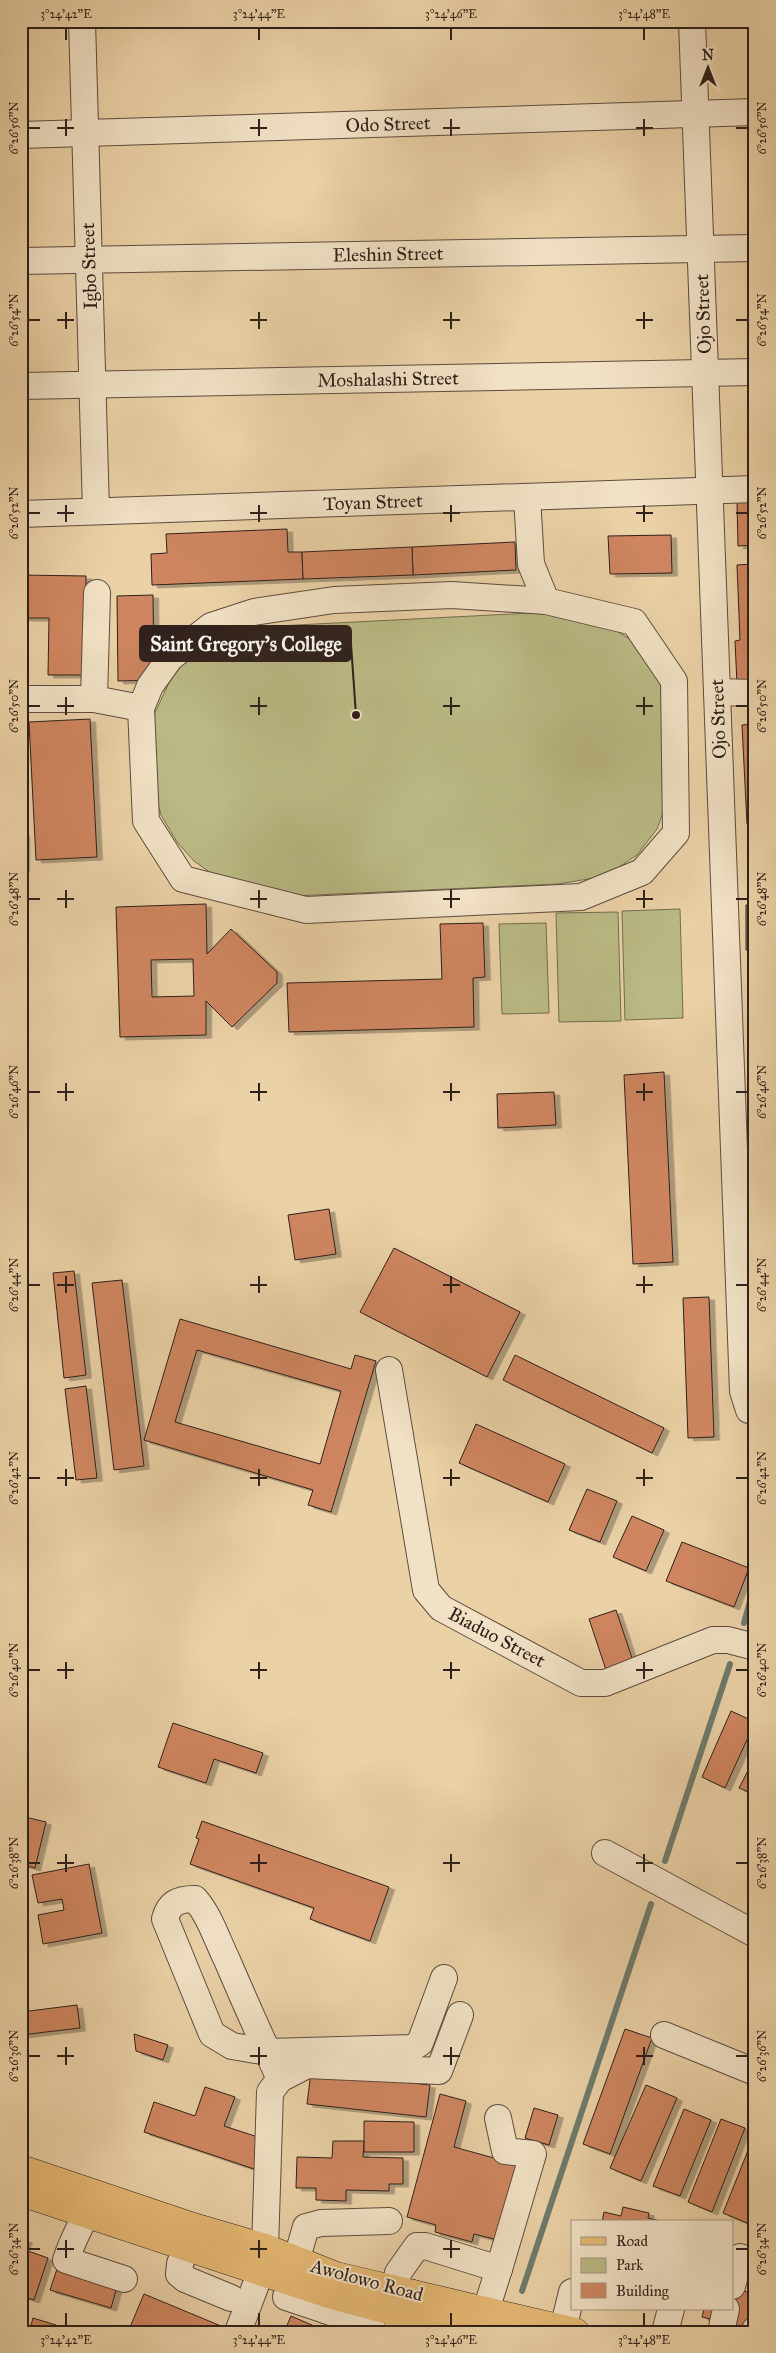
<svg xmlns="http://www.w3.org/2000/svg" width="776" height="2353" viewBox="0 0 776 2353" font-family="'IM FELL Great Primer',serif">
<style>
.green{fill:#baba84;stroke:#746d50}
.lines{fill:none;stroke-linecap:round;stroke-linejoin:round}
.stream{stroke:#6e7b6d;stroke-width:6}
.building{fill:#cf8661;stroke:#2e201b;fill-rule:evenodd;filter:url(#shadow)}
.minor-casing{stroke:#5d4c3e;stroke-width:28}
.major-casing{stroke:#2e201b;stroke-width:29}
.minor{stroke:#f1e1c5;stroke-width:26}
.major{stroke:#e5b873;stroke-width:28}
.ticks{fill:none;stroke:#2e201b;stroke-width:2}
.labels{text-anchor:middle;dominant-baseline:central;stroke-width:4;stroke-linejoin:round;paint-order:stroke}
.street-label{font-size:19px;fill:#2e201b;stroke:#f1e1c5}
.leader{fill:none;stroke:#2e201b;stroke-width:2}
.callout-dot{fill:#2e201b;stroke:#f1e1c5;stroke-width:2}
.callout{fill:#2e201b;stroke:#2e201b;stroke-width:2}
.callout-label{font-size:20px;text-anchor:middle;font-weight:bold;fill:#fff}
.neatline{fill:none;stroke:#2e201b;stroke-width:2}
.ticks-label{font-size:12px;text-anchor:middle;fill:#2e201b}
</style>
<defs>
<filter id="shadow"><feDropShadow dx="5.5" dy="3" stdDeviation="0" flood-color="#0004"/></filter>
</defs>
<rect width="100%" height="100%" fill="#ead1a6"/>
<filter id="stains"><feTurbulence type="fractalNoise" baseFrequency=".004" numOctaves="4"/><feColorMatrix values="0 0 0 0 .2 0 0 0 0 .09 0 0 0 0 .02 0 0 0 .5 -.17"/></filter>
<radialGradient id="worn" r=".72"><stop offset=".6" stop-color="#630" stop-opacity="0"/><stop offset="1" stop-color="#630" stop-opacity=".3"/></radialGradient>
<g class="green">
<polygon points="531,613 570,615 604,623 633,641 650,661 663,691 665,807 657,829 637,855 616,869 594,878 558,884 293,896 218,878 194,861 177,842 161,815 153,785 151,721 175,670 195,651 221,637 257,627"/>
<polygon points="680,909 683,1018 625,1020 622,911"/>
<polygon points="618,912 621,1021 559,1022 556,913"/>
<polygon points="546,923 549,1013 502,1014 499,924"/>
</g>
<g class="lines">
<g class="stream">
<polyline points="744,1623 755,1583"/>
<polyline points="665,1861 730,1664"/>
<polyline points="522,2291 651,1904"/>
</g>
</g>
<g class="building">
<polygon points="737,502 755,502 755,545 738,546"/>
<polygon points="287,529 288,552 302,552 303,579 152,585 151,554 167,553 166,534"/>
<polygon points="671,535 672,573 610,574 608,536"/>
<polygon points="515,542 516,570 413,575 412,547"/>
<polygon points="412,547 413,575 303,579 302,552"/>
<polygon points="755,564 755,683 737,684 735,641 740,640 737,565"/>
<polygon points="21,575 86,576 85,675 48,675 49,618 21,618"/>
<polygon points="153,595 154,680 118,681 117,596"/>
<polygon points="90,719 97,857 36,860 29,722"/>
<polygon points="755,724 755,824 747,824 742,725"/>
<rect x="21" y="833" width="3" height="36"/>
<polygon points="755,865 755,891 749,891 749,866"/>
<path d="M206,904l1,50 24,-25 46,43v11l-45,44 -26,-26v34l-86,2 -4,-130zM193,959l1,37 -42,1 -1,-37z"/>
<polygon points="746,905 755,905 755,949 746,950"/>
<polygon points="483,923 485,977 473,978 474,1027 289,1032 287,983 442,979 440,924"/>
<polygon points="749,1038 755,1038 755,1072 751,1072"/>
<polygon points="664,1072 673,1262 633,1264 624,1075"/>
<polygon points="554,1092 556,1125 498,1128 497,1094"/>
<polygon points="329,1209 336,1254 295,1260 288,1215"/>
<polygon points="394,1248 520,1312 487,1377 360,1312"/>
<polygon points="74,1271 86,1375 64,1378 53,1273"/>
<polygon points="122,1280 144,1466 114,1470 92,1283"/>
<polygon points="709,1297 714,1437 688,1438 683,1298"/>
<path d="M180,1319l171,50 4,-14 21,6 -45,151 -23,-7 5,-15 -169,-50zM197,1350l144,41 -21,73 -145,-42z"/>
<polygon points="515,1355 664,1428 652,1453 503,1380"/>
<polygon points="86,1386 97,1478 76,1480 65,1389"/>
<polygon points="476,1424 565,1464 548,1502 459,1463"/>
<polygon points="587,1489 617,1501 600,1542 569,1530"/>
<polygon points="632,1516 664,1530 646,1571 613,1557"/>
<polygon points="682,1542 749,1568 734,1607 666,1581"/>
<polygon points="616,1610 633,1661 606,1670 589,1619"/>
<polygon points="731,1711 755,1722 725,1788 702,1777"/>
<polygon points="173,1723 263,1753 256,1773 214,1759 206,1783 158,1767"/>
<polygon points="755,1757 755,1795 739,1788"/>
<polygon points="21,1816 46,1822 35,1868 21,1864"/>
<polygon points="202,1821 389,1887 370,1941 310,1919 314,1908 190,1864 199,1839 196,1838"/>
<polygon points="89,1864 102,1933 43,1944 38,1915 64,1910 62,1899 38,1903 32,1875"/>
<polygon points="77,2005 80,2028 21,2035 21,2012"/>
<polygon points="625,2029 652,2038 610,2154 583,2144"/>
<polygon points="134,2034 168,2045 163,2060 136,2051"/>
<polygon points="311,2072 430,2085 426,2117 307,2104"/>
<polygon points="646,2085 677,2098 641,2181 610,2168"/>
<polygon points="205,2087 235,2097 224,2126 264,2139 254,2169 144,2132 154,2102 195,2116"/>
<polygon points="440,2094 466,2101 454,2147 523,2166 502,2241 474,2234 472,2242 435,2232 436,2225 407,2217"/>
<polygon points="534,2108 558,2115 549,2145 525,2138"/>
<polygon points="684,2109 711,2120 680,2196 653,2186"/>
<polygon points="721,2119 745,2128 712,2212 688,2202"/>
<polygon points="364,2121 414,2122 414,2152 364,2152"/>
<polygon points="755,2133 755,2224 754,2226 723,2213"/>
<polygon points="333,2141 364,2141 363,2157 403,2158 403,2184 389,2184 389,2191 346,2190 346,2201 316,2200 316,2188 296,2188 297,2157 332,2158"/>
<polygon points="623,2207 649,2213 648,2218 665,2222 602,2222 604,2212 621,2216"/>
<polygon points="21,2238 27,2240 21,2253"/>
<polygon points="28,2251 48,2258 34,2300 21,2296 21,2271"/>
<polygon points="58,2266 118,2283 111,2308 50,2290"/>
<polygon points="732,2288 755,2294 755,2330 702,2317 704,2309 732,2309"/>
<polygon points="144,2294 221,2326 219,2332 128,2332"/>
<polygon points="291,2316 328,2332 284,2332"/>
<polygon points="33,2318 56,2325 53,2332 29,2332"/>
</g>
<g class="lines">
<g class="minor-casing">
<g id="minor">
<polyline points="82,21 96,511"/>
<polyline points="692,21 743,1391 749,1410 755,1412"/>
<polyline points="21,135 755,112"/>
<polyline points="21,261 755,248"/>
<polyline points="21,386 755,372"/>
<polyline points="21,514 755,489"/>
<polyline points="717,692 755,693"/>
<polyline points="21,699 94,699 141,708 146,821 183,879 306,910 581,897 642,872 676,833 674,681 634,622 546,601 531,564 527,497"/>
<polyline points="94,699 97,593"/>
<polyline points="141,708 150,686 170,658 211,626 254,612 334,600 452,595 546,601"/>
<polyline points="389,1370 426,1590 441,1608 581,1683 605,1683 713,1640 728,1640 755,1647"/>
<polyline points="605,1853 755,1934"/>
<polyline points="664,2035 755,2072"/>
<path d="M280,2079c-18,-39 -36,-79 -53,-119 -10,-20 -17,-44 -32,-61 -17,0 -26,4 -30,20l47,115 20,12 36,6 144,-4 8,-5 24,-65"/>
<polyline points="498,2118 505,2151 533,2154 499,2269"/>
<path d="M94,2195c-8,23 -21,42 -28,65l58,19"/>
<polyline points="193,2227 180,2264 179,2274 185,2279 231,2298"/>
<polyline points="296,2261 306,2227 321,2223 389,2221"/>
<polyline points="336,2276 325,2310 372,2327"/>
<polyline points="732,2286 740,2257 755,2261"/>
<polyline points="394,2288 398,2273 417,2246 425,2246 499,2269 479,2332"/>
<polyline points="286,2297 325,2310"/>
<polyline points="563,2329 572,2292"/>
<polyline points="238,2332 261,2271 265,2248 270,2092 280,2079 307,2065 439,2071 460,2015"/>
<polyline points="396,2332 405,2315 412,2293"/>
<polyline points="665,2332 671,2309"/>
<polyline points="721,2332 726,2309"/>
<polyline points="754,2332 755,2330"/>
</g>
</g>
<g class="major-casing">
<g id="major">
<polyline points="21,2169 193,2227 265,2248 336,2276 575,2332"/>
<polyline points="21,2192 329,2294 469,2332"/>
</g>
</g>
<use href="#minor" class="minor"/>
<use href="#major" class="major"/>
</g>
<path class="ticks" d="M66,28v12M259,28v12M451,28v12M644,28v12M66,119v17M259,119v17M451,119v17M644,119v17M28,128h12M57,128h17M250,128h17M443,128h17M636,128h17M736,128h12M66,312v17M259,312v17M451,312v17M644,312v17M28,320h12M57,320h17M250,320h17M443,320h17M636,320h17M736,320h12M66,505v17M259,505v17M451,505v17M644,505v17M28,513h12M57,513h17M250,513h17M443,513h17M636,513h17M736,513h12M66,697v18M259,697v18M451,697v18M644,697v18M28,706h12M57,706h17M250,706h17M443,706h17M636,706h17M736,706h12M66,890v18M259,890v18M451,890v18M644,890v18M28,899h12M57,899h17M250,899h17M443,899h17M636,899h17M736,899h12M66,1083v18M259,1083v18M451,1083v18M644,1083v18M28,1092h12M57,1092h17M250,1092h17M443,1092h17M636,1092h17M736,1092h12M66,1276v17M259,1276v17M451,1276v17M644,1276v17M28,1285h12M57,1285h17M250,1285h17M443,1285h17M636,1285h17M736,1285h12M66,1469v17M259,1469v17M451,1469v17M644,1469v17M28,1478h12M57,1478h17M250,1478h17M443,1478h17M636,1478h17M736,1478h12M66,1662v17M259,1662v17M451,1662v17M644,1662v17M28,1670h12M57,1670h17M250,1670h17M443,1670h17M636,1670h17M736,1670h12M66,1854v18M259,1854v18M451,1854v18M644,1854v18M28,1863h12M57,1863h17M250,1863h17M443,1863h17M636,1863h17M736,1863h12M66,2047v18M259,2047v18M451,2047v18M644,2047v18M28,2056h12M57,2056h17M250,2056h17M443,2056h17M636,2056h17M736,2056h12M66,2240v18M259,2240v18M451,2240v18M28,2249h12M57,2249h17M250,2249h17M443,2249h17M736,2249h12M66,2313v13M259,2313v13M451,2313v13M644,2313v13"/>
<g class="labels">
<g class="street-label">
<text transform="translate(388 124) rotate(-2)">Odo Street</text>
<text transform="translate(388 254) rotate(-1)">Eleshin Street</text>
<text transform="translate(89 266) rotate(-92)">Igbo Street</text>
<text transform="translate(703 314) rotate(-92)">Ojo Street</text>
<text transform="translate(388 379) rotate(-1)">Moshalashi Street</text>
<text transform="translate(373 502) rotate(-2)">Toyan Street</text>
<text transform="translate(718 719) rotate(-92)">Ojo Street</text>
<text transform="translate(497 1637) rotate(28)">Biaduo Street</text>
<text transform="translate(367 2280) rotate(15)">Awolowo Road</text>
</g>
</g>
<path class="leader" d="M356 715L351 644"/>
<circle class="callout-dot" cx="356" cy="715" r="5"/>
<rect class="callout" x="140" y="626" width="211" height="35" rx="5"/>
<g class="callout-label">
<text x="246" y="651">Saint Gregory's College</text>
</g>
<rect width="776" height="2353" fill="none" stroke="#ead1a6" stroke-width="55"/>
<rect x="571" y="2220" width="162" height="90" fill="#f1e1c5" stroke="#a39481"/>
<rect x="581" y="2237" width="25" height="8" fill="#e5b873" stroke="#a39481"/>
<text x="616" y="2246" font-size="15" fill="#2e201b">Road</text>
<rect x="581" y="2258" width="25" height="15" fill="#baba84" stroke="#a39481"/>
<text x="616" y="2270" font-size="15" fill="#2e201b">Park</text>
<rect x="581" y="2283" width="25" height="15" fill="#cf8661" stroke="#a39481"/>
<text x="616" y="2296" font-size="15" fill="#2e201b">Building</text>
<g transform="translate(708 68)" stroke="#f1e1c5" stroke-width="4" paint-order="stroke">
<path d="M0-4L9 19L0 12L-9 19Z" fill="#2e201b"/>
<text y="-8" font-size="14" font-weight="bold" text-anchor="middle" fill="#2e201b">N</text>
</g>
<rect x="28" y="28" width="720" height="2298" class="neatline"/>
<g class="ticks-label">
<text x="66" y="18">3°24'42"E</text>
<text x="259" y="18">3°24'44"E</text>
<text x="451" y="18">3°24'46"E</text>
<text x="644" y="18">3°24'48"E</text>
<text transform="translate(14 128) rotate(-90)" y="4">6°26'56"N</text>
<text transform="translate(762 128) rotate(-90)" y="4">6°26'56"N</text>
<text transform="translate(14 320) rotate(-90)" y="4">6°26'54"N</text>
<text transform="translate(762 320) rotate(-90)" y="4">6°26'54"N</text>
<text transform="translate(14 513) rotate(-90)" y="4">6°26'52"N</text>
<text transform="translate(762 513) rotate(-90)" y="4">6°26'52"N</text>
<text transform="translate(14 706) rotate(-90)" y="4">6°26'50"N</text>
<text transform="translate(762 706) rotate(-90)" y="4">6°26'50"N</text>
<text transform="translate(14 899) rotate(-90)" y="4">6°26'48"N</text>
<text transform="translate(762 899) rotate(-90)" y="4">6°26'48"N</text>
<text transform="translate(14 1092) rotate(-90)" y="4">6°26'46"N</text>
<text transform="translate(762 1092) rotate(-90)" y="4">6°26'46"N</text>
<text transform="translate(14 1285) rotate(-90)" y="4">6°26'44"N</text>
<text transform="translate(762 1285) rotate(-90)" y="4">6°26'44"N</text>
<text transform="translate(14 1478) rotate(-90)" y="4">6°26'42"N</text>
<text transform="translate(762 1478) rotate(-90)" y="4">6°26'42"N</text>
<text transform="translate(14 1670) rotate(-90)" y="4">6°26'40"N</text>
<text transform="translate(762 1670) rotate(-90)" y="4">6°26'40"N</text>
<text transform="translate(14 1863) rotate(-90)" y="4">6°26'38"N</text>
<text transform="translate(762 1863) rotate(-90)" y="4">6°26'38"N</text>
<text transform="translate(14 2056) rotate(-90)" y="4">6°26'36"N</text>
<text transform="translate(762 2056) rotate(-90)" y="4">6°26'36"N</text>
<text transform="translate(14 2249) rotate(-90)" y="4">6°26'34"N</text>
<text transform="translate(762 2249) rotate(-90)" y="4">6°26'34"N</text>
<text x="66" y="2344">3°24'42"E</text>
<text x="259" y="2344">3°24'44"E</text>
<text x="451" y="2344">3°24'46"E</text>
<text x="644" y="2344">3°24'48"E</text>
</g>
<rect width="100%" height="100%" filter="url(#stains)"/>
<rect width="100%" height="100%" fill="url(#worn)"/>
</svg>
